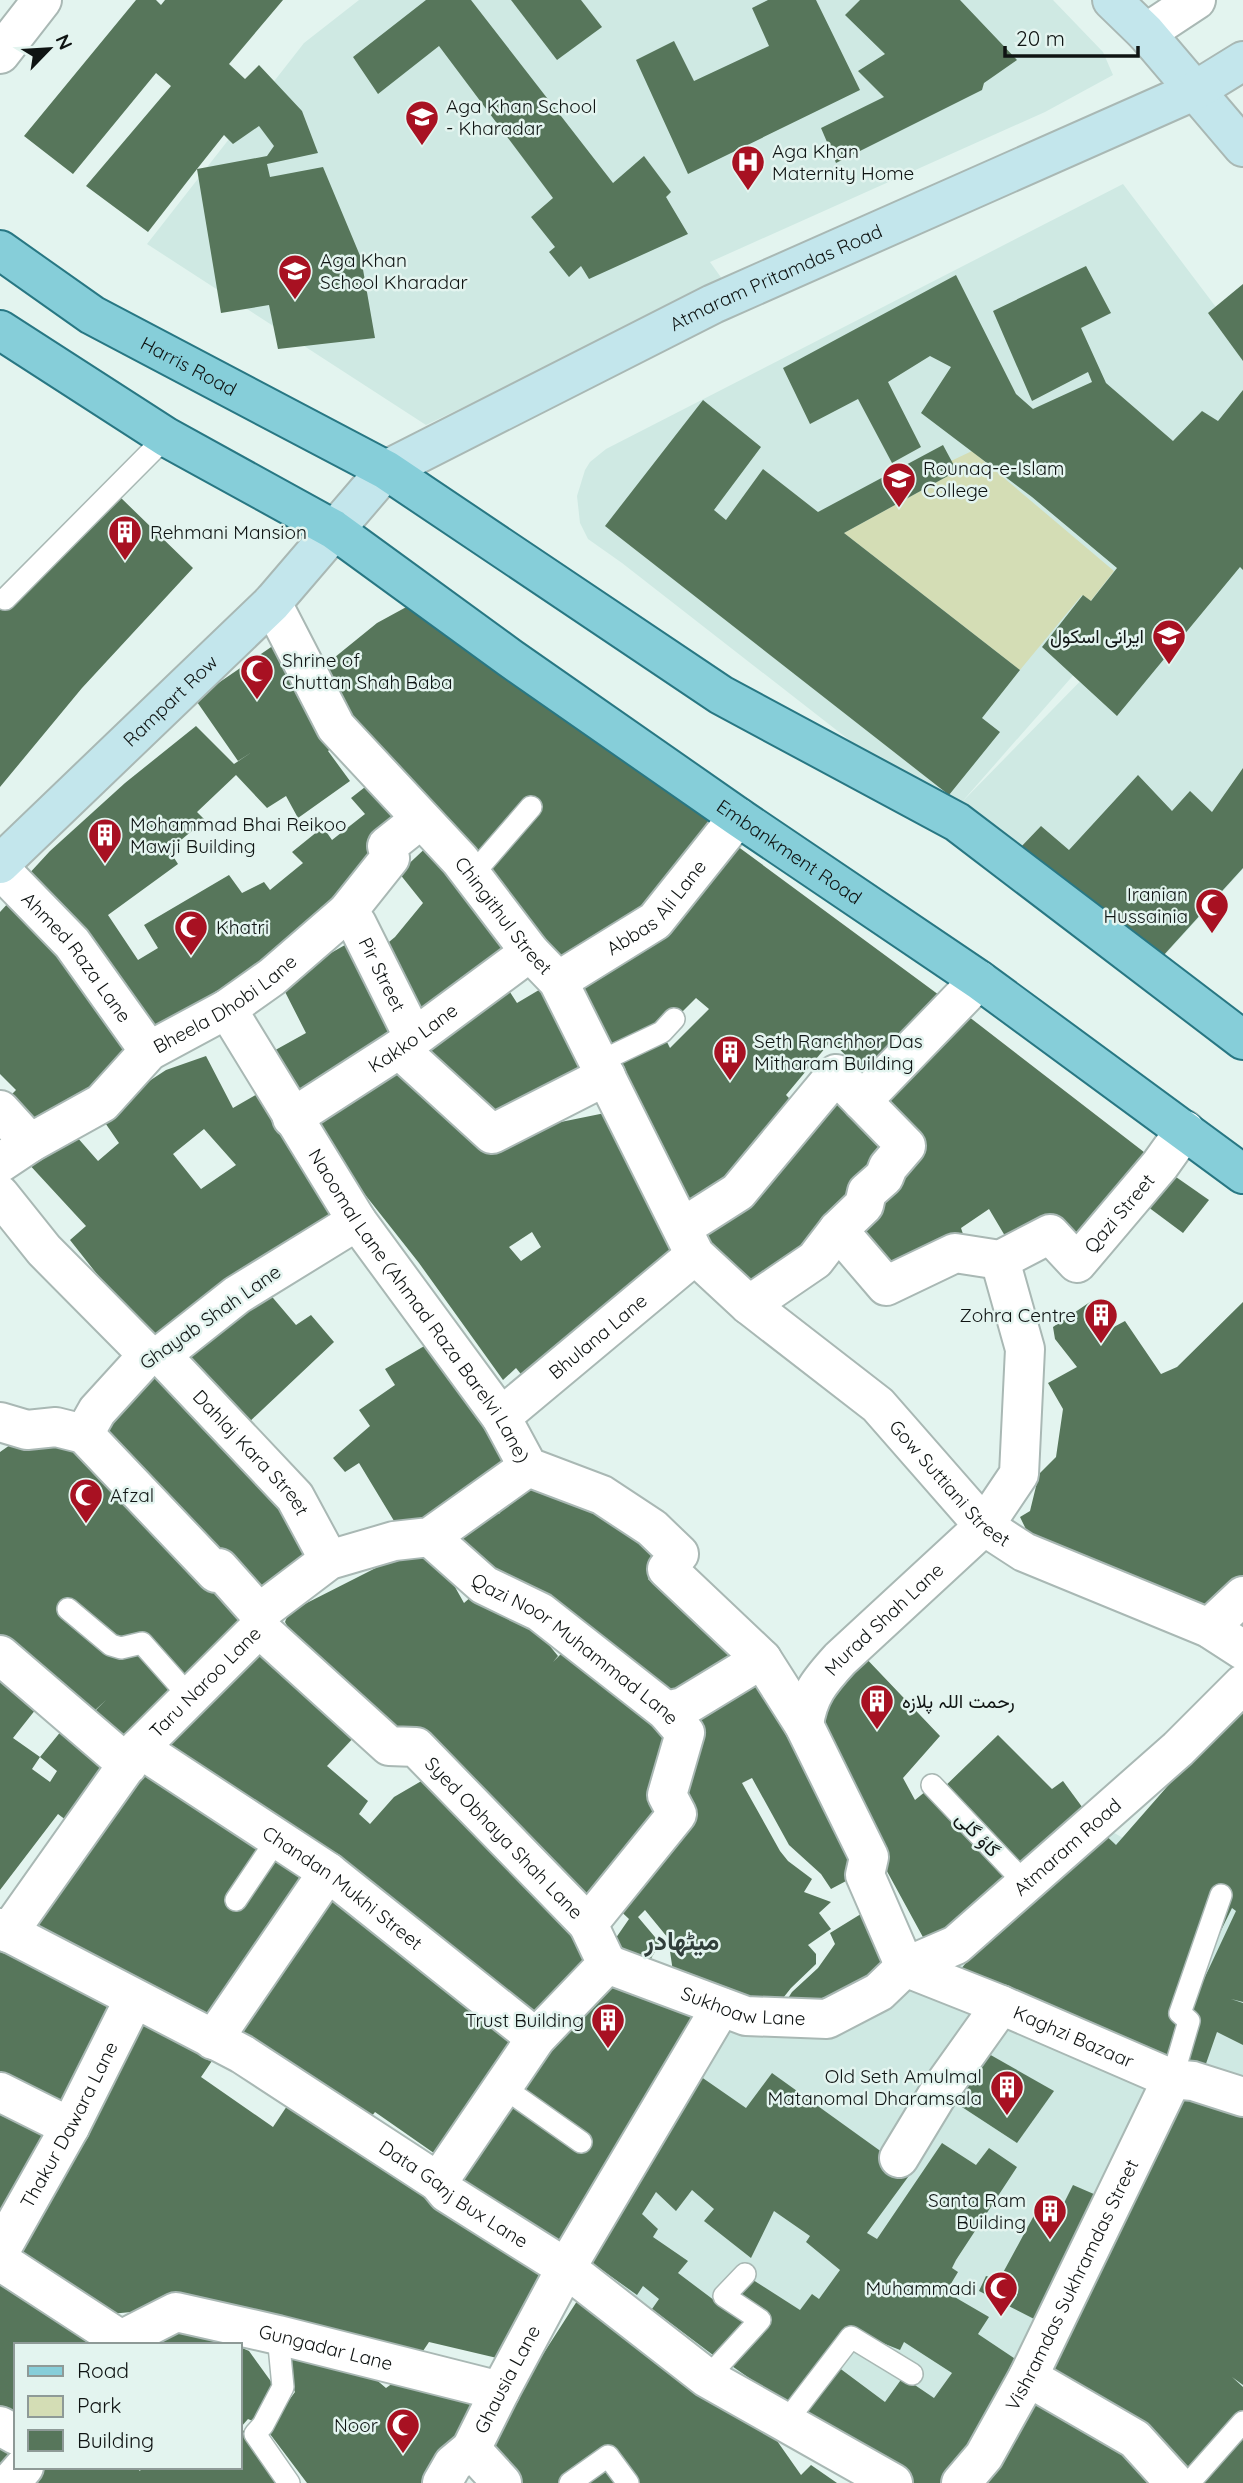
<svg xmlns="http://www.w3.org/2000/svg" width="1243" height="2483" viewBox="0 0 1243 2483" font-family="Quicksand,Vazirmatn,sans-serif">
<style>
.built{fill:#cfe9e3}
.green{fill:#d4ddb5}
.building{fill:#57765b;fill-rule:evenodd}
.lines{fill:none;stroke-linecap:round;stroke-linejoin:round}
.lane-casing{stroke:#a9b8b4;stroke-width:24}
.street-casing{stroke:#a9b8b4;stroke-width:42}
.secondary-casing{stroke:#a9b8b4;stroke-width:42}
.primary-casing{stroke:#287783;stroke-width:42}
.lane{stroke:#fff;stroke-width:21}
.street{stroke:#fff;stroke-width:38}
.secondary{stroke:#c3e6ec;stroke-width:38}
.primary{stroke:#86ced9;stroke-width:38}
.labels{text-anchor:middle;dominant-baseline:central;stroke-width:5;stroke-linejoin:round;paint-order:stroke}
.poi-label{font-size:19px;fill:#0f1413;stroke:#e3f4ef;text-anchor:start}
.street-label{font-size:19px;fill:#0f1413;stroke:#e3f4ef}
.district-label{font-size:26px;font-weight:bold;fill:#313e3b;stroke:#e3f4ef}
</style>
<rect width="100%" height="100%" fill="#e3f4ef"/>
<g class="built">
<polygon points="359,0 1053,0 1103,52 1113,75 1045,112 710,262 725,283 426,425 147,244 304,43"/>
<polygon points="1123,184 1243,343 1243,482 961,803 1243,515 1243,869 1151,970 948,817 622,563 588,539 580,523 577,496 585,470 590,462 606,449"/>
<polygon points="1094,1821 1220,1895 1243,1911 1243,2483 893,2483 566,2268 721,2007 835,2014"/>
</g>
<polygon class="green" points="972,451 1114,571 1089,603 1082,595 1020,670 844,533 957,471 951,461"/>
<g class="building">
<path d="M136,0h20l5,5 4,-5h118l-54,64 16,15 14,-14 43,46 16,42 -51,11 3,13 53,-10 38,91 14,80 -97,11 -9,-44 -48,8 -24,-144 -49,63 -62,-46 85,-100 -15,-13 -83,101 -49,-38zM259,126l15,20 -7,10 -70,13 27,-34 9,9z"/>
<polygon points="426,0 471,0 613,183 644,156 671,192 666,197 688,234 589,279 581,266 569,277 549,252 555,247 531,217 553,198 439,46 378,94 353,57"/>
<polygon points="511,0 581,0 602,27 557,60"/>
<polygon points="768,0 816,0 860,90 688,174 636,60 674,41 694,81 769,46 752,8"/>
<polygon points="860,0 960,0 1017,60 984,83 982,90 836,163 821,128 884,97 858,71 885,54 845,15"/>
<polygon points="1086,266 1111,313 1081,328 1106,383 1173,441 1202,411 1218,421 1243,390 1243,570 1240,567 1117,716 1042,647 1083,595 1091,601 1117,568 1032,497 921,413 951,367 930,356 888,382 921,447 892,463 858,399 810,424 783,368 956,275 1016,394 1033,409 1092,382 1088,372 1032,401 993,311"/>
<polygon points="1243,284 1243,361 1208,313"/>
<polygon points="703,400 761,447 714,510 726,520 763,469 818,512 943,445 957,471 844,533 1020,670 982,718 1000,732 949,795 605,526"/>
<polygon points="118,495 193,568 82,688 0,787 0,593"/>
<polygon points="410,605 718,827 659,902 569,969 486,872 482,854 365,746 324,666 377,623"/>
<polygon points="277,643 333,747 328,751 350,781 298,818 286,796 267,808 236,775 197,812 205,820 169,850 178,864 108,915 138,960 158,948 144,925 229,875 242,893 264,882 270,890 303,863 292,852 323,827 332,840 365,814 351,798 374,780 410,822 335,915 150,1040 26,877 50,851 125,783 196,726 234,764 252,752 238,761 195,699"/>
<polygon points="1243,768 1243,868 1162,957 1019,849 1041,826 1069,850 1138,775 1172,811 1190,791 1212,812"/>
<polygon points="432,842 519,952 413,1024 378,951 395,937 423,903 399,873"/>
<path d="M733,843l206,152 -76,77 -32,-31 -45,54 9,9 -54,74 -59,30 -108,-223zM696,998l13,11 -39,39 -8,-16z"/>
<polygon points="10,901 67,957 135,1054 92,1085 98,1095 35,1131 6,1100 16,1090 0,1074 0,912"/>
<polygon points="352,941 403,1034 295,1096 270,1053 306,1033 280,982"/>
<polygon points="506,986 517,1003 544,987 586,1075 490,1125 409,1050"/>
<polygon points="964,1013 1153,1159 1077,1250 1011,1246 989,1209 961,1228 963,1234 927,1254 886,1286 838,1230 889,1179 881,1097"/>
<path d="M206,1056l27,52 28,-16 76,131 -175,121 -16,-8 -76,-96 16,-14 -60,-65 43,-33 29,33 21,-18 -20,-29 67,-44zM204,1129l32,36 -35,24 -28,-35z"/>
<path d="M395,1057l70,59 86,8 54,-11 75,139 -151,132 -13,-16 -13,12 -84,-117 -86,-109 -23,-40zM532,1232l9,15 -20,14 -12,-14z"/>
<polygon points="847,1092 899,1144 790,1271 750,1299 693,1235"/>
<polygon points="1166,1170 1209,1200 1183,1233 1140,1201"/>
<polygon points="268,1292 296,1325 311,1315 334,1342 245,1426 179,1359"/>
<polygon points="1093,1300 1110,1329 1125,1321 1161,1374 1177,1367 1243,1302 1243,1590 1211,1621 1039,1556 1020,1517 1030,1511 1039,1474 1056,1457 1063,1409 1048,1383 1077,1367 1055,1339 1053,1327"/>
<polygon points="438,1338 515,1467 408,1544 359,1463 345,1472 333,1458 370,1426 359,1410 395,1385 385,1369"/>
<polygon points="154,1367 323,1554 259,1600 100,1429"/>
<polygon points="63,1434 247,1619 185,1677 178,1673 144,1633 117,1641 73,1603 60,1616 109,1655 128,1658 142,1650 178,1693 124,1751 86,1720 106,1700 91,1714 0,1643 0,1452 10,1445"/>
<polygon points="530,1472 671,1553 648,1579 688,1617 697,1607 731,1640 732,1662 668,1703 445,1544 489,1507 499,1514"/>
<polygon points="429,1541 464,1603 480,1589 535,1628 558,1656 553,1662 572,1643 679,1733 663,1764 654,1769 661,1773 669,1819 587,1918 290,1631 285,1622 289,1612"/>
<polygon points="261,1647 357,1734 327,1766 368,1801 359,1814 370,1824 394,1797 430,1776 594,1948 533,2025 151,1748"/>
<polygon points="861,1653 940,1736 903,1778 915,1800 931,1787 1018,1875 980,1912 924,1939 877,1853 817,1710"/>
<polygon points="761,1670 865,1871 831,1889 821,1874 789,1845 752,1778 742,1783 780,1851 788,1861 812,1879 804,1892 831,1902 819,1913 831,1929 808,1945 816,1954 816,1964 791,1988 772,2012 675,1985 668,1938 645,1910 638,1917 660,1943 649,1962 611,1945 629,1919 610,1901 672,1824 682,1717"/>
<polygon points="0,1680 36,1709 13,1738 40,1757 32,1769 50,1782 57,1771 40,1757 62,1730 111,1771 75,1827 58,1814 0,1890"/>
<polygon points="1243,1700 1243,2002 1231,1999 1243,2003 1243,2045 1217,2032 1201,2078 1179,2070 1188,2013 1236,1911 1232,1908 1179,2017 1169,2072 956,1975 984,1941 1098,1828 1116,1845"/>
<polygon points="998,1735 1052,1789 1063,1781 1088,1815 1019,1875 939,1792"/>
<polygon points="144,1766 315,1878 209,2024 28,1923"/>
<polygon points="330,1893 523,2042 441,2158 375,2112 368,2121 238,2030"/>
<polygon points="869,1909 893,1973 826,1997 795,2014 783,2006 792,1992 818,1968 835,1944 830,1933"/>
<polygon points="0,1934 121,2005 65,2112 0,2078"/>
<polygon points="607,1974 703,2011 567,2250 455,2176 509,2097 579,2146 586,2132 512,2084"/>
<polygon points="146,2015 214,2058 201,2077 273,2127 293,2097 549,2273 497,2358 429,2342 423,2351 173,2308 100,2315 7,2257"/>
<polygon points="973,2045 1054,2091 1017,2143 939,2092"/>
<polygon points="772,2073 911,2173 867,2233 877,2239 942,2143 976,2165 989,2148 1017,2167 956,2260 952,2268 958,2272 946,2292 989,2317 978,2334 1029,2368 953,2483 912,2483 800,2413 838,2367 885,2402 903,2377 934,2398 952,2373 904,2342 900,2350 848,2329 787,2404 729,2364 758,2331 734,2295 750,2278 800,2310 812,2294 819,2299 840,2270 806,2242 810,2236 774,2211 751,2258 704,2221 714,2209 692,2190 676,2211 656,2192 642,2214 658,2229 653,2237 688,2261 678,2273 747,2325 717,2358 652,2309 659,2299 643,2286 637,2295 584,2257 697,2074 746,2108"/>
<polygon points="1185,2092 1243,2115 1243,2385 1232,2377 1243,2387 1243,2413 1191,2471 1039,2370"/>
<polygon points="0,2108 59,2136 0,2232"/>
<polygon points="1073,2185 1103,2198 1038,2321 979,2291 986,2276 999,2280 1044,2197 1063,2205"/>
<polygon points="0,2270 103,2345 16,2345 16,2425 0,2416"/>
<polygon points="579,2298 775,2438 801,2475 811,2465 837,2483 521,2483 510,2469 482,2443 531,2373"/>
<polygon points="181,2318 236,2345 152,2345"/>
<polygon points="240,2347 249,2351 275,2387 257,2423 248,2419 241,2427 279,2483 38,2483 44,2467 135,2467 140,2471 142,2467 240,2467"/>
<polygon points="287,2356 355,2362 386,2388 404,2375 477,2393 482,2409 434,2483 307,2483 267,2430 295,2392 290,2381"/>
<polygon points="1027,2395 1112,2445 1157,2483 976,2483"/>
<polygon points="1243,2430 1243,2483 1201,2483"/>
<polygon points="0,2431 16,2442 0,2471"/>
</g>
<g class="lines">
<g class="lane-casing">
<g id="lane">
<polyline points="5,599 166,437"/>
<polyline points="472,875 531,807"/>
<polyline points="599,1062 662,1032 674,1019"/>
<polyline points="68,1609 111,1645 121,1648 142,1643 190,1697"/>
<polyline points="932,1785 1024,1882"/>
<polyline points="236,1900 277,1839"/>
<polyline points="1172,2079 1189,2021 1180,2013 1221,1895"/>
<polyline points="503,2087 581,2142"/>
<polyline points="278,2335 283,2387 263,2425 255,2434 289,2483"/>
<polyline points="707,2378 760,2320 724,2296 745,2274"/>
<polyline points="785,2423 851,2337 912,2374"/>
<polyline points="570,2483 608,2456 628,2483"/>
<polyline points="1189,2483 1243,2422"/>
</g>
</g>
<g class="street-casing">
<g id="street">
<polyline points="1146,33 1196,0"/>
<polyline points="0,54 42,0"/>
<path id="s1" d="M272,603l64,124 124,133 70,92 28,29 137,274 54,50 129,100 106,121 40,26 185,76 34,22"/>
<path id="s2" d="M0,869l72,74 77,108"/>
<path id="s3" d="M347,912l10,12 56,112"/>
<path id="s4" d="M558,981l97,-60 83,-104"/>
<path id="s5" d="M227,1009l130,212 144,196 27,50 74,28 50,33 27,26 -12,15 95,90 42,66 65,132 -4,18 40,92 96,38 171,74 21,2 50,16"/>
<polyline points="399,1049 492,1134 606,1076"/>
<polyline points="0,1110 30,1143"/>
<path id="s6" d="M292,1118l107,-69 131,-97"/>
<path id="s7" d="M0,1163l30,-20 72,-40 47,-52 78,-42 45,-32 75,-65 43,-54 -3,-12 34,-27"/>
<polyline points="0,1195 44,1250 148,1355"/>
<polyline points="683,1227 738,1192 836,1074 862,1101 979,980"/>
<path id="s8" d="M838,1230l48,56 69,-33 45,7 50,-26 27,29 83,-98 25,-35"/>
<polyline points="749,1305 815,1260 838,1230 864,1205 867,1192 884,1177 888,1167 906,1146 862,1101"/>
<path id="s9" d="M161,1355l134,142 34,63"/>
<path id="s10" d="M501,1417l194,-162"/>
<polyline points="0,1422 27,1430 56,1427 84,1434 216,1573 219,1568 259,1613"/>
<polyline points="84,1434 97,1411 148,1355 161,1355 237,1295 357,1221"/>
<path id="s11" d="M430,1537l54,48 56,27 126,99 19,22 -18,62 10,19 -89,110 19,40 -71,74 -98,144"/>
<path id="s12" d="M259,1628l130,118 27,1 172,177"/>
<polyline points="1209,1628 1243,1596"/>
<polyline points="0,1655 128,1765"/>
<polyline points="666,1711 683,1707 762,1659"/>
<path id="s13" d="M804,1725c4,-30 16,-44 36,-66l144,-133 35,-52 6,-125 -25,-89"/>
<path id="s14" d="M139,1748l189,124 208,166"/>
<path id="s15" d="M0,1928l242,126 196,128 9,11 119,75 141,110 186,105"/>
<path id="s16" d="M8,1933l131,-185 120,-120v-15l70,-53 65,-19 36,-4 98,-70"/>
<path id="s17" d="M607,1964l139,52 81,3 52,-27 26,-25 51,-22 222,-196 65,-65"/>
<polyline points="213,2040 328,1872"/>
<polyline points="0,2092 70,2127"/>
<polyline points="899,2158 939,2092 1001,2005"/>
<path id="s18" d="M0,2251l70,-124 64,-128"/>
<polyline points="0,2261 121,2340"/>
<path id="s19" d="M117,2345l4,-5 55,-28 102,23 222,56"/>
<polyline points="1028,2377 1135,2439 1175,2483"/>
<polyline points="0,2426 16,2435"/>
<polyline points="471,2449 502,2483"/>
<polyline points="10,2483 24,2467"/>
<path id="s20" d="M442,2483l11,-19 18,-15 29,-58 66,-123 155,-261"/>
<path id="s21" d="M961,2483l23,-27 44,-79 144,-298"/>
</g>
</g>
<g class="secondary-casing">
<g id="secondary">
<polyline points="1112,0 1146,33 1243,147"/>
<path id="s22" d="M0,864l272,-261 114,-133 327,-166 483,-214 47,-29"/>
</g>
</g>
<g class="primary-casing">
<g id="primary">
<path id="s23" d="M0,250l92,65 294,155 335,225 236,127 286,218"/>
<path id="s24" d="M0,330l166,107 167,92 177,129 228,159 241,163 264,194"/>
</g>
</g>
<use href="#lane" class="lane"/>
<use href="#street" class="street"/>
<use href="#secondary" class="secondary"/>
<use href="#primary" class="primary"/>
</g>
<defs>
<g id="school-pin" transform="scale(1.75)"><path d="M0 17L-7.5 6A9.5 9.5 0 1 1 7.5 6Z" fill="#a81122" stroke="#e3f4ef"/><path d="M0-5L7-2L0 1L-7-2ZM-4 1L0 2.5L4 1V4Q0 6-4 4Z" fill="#fff"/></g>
<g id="hospital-pin" transform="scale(1.75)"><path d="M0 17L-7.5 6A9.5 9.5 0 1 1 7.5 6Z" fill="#a81122" stroke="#e3f4ef"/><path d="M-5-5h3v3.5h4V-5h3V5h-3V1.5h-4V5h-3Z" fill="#fff"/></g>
<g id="university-pin" transform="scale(1.75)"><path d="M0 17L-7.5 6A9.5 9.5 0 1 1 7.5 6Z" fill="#a81122" stroke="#e3f4ef"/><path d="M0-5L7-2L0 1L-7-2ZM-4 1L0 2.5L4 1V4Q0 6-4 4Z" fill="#fff"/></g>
<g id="building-pin" transform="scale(1.75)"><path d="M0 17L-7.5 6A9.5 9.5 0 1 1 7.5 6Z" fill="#a81122" stroke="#e3f4ef"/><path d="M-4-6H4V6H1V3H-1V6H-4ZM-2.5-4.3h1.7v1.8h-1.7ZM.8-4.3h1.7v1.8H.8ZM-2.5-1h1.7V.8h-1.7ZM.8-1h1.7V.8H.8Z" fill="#fff"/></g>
<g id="mosque-pin" transform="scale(1.75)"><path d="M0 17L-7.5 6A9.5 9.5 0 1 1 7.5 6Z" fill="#a81122" stroke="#e3f4ef"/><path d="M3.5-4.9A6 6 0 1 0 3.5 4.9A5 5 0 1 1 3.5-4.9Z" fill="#fff"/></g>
</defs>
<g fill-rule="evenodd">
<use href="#school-pin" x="422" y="117"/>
<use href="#hospital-pin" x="748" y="162"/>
<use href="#school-pin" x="295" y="271"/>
<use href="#university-pin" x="899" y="479"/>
<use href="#building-pin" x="125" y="532"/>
<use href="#school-pin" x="1169" y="636"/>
<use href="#mosque-pin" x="257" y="671"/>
<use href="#building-pin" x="105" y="835"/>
<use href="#mosque-pin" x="1212" y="905"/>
<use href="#mosque-pin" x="191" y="927"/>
<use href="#building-pin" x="730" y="1052"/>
<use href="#building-pin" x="1101" y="1315"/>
<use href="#mosque-pin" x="86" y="1495"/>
<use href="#building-pin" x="877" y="1701"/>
<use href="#building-pin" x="608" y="2020"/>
<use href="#building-pin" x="1007" y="2087"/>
<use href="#building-pin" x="1050" y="2211"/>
<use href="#mosque-pin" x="1001" y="2288"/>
<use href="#mosque-pin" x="403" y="2425"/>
</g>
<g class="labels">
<g class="poi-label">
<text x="446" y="106">Aga Khan School<tspan x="446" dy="22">- Kharadar</tspan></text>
<text x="772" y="151">Aga Khan<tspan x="772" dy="22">Maternity Home</tspan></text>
<text x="320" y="260">Aga Khan<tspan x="320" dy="22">School Kharadar</tspan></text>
<text x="923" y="468">Rounaq-e-Islam<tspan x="923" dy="22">College</tspan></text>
<text x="150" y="532">Rehmani Mansion</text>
<text x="1144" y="636" text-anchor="end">ایرانی اسکول</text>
<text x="282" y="660">Shrine of<tspan x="282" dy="22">Chuttan Shah Baba</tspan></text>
<text x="130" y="824">Mohammad Bhai Reikoo<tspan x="130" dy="22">Mawji Building</tspan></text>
<text x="1188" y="894" text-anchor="end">Iranian<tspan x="1188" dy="22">Hussainia</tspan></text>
<text x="216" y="927">Khatri</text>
<text x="754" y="1041">Seth Ranchhor Das<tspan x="754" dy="22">Mitharam Building</tspan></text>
<text x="1076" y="1315" text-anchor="end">Zohra Centre</text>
<text x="110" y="1495">Afzal</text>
<text x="902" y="1701">رحمت اللہ پلازہ</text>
<text x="584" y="2020" text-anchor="end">Trust Building</text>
<text x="982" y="2076" text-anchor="end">Old Seth Amulmal<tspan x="982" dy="22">Matanomal Dharamsala</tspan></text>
<text x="1026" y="2200" text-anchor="end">Santa Ram<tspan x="1026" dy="22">Building</tspan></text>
<text x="976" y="2288" text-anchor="end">Muhammadi</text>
<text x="378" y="2425" text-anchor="end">Noor</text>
</g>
<g class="street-label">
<text stroke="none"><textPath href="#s22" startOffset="987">Atmaram Pritamdas Road</textPath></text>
<text stroke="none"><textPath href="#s23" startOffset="222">Harris Road</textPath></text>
<text stroke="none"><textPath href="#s22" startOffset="236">Rampart Row</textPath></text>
<text stroke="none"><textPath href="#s24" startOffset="947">Embankment Road</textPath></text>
<text stroke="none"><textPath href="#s4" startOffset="124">Abbas Ali Lane</textPath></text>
<text stroke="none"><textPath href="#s1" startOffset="392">Chingithul Street</textPath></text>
<text stroke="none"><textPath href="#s2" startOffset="117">Ahmed Raza Lane</textPath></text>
<text stroke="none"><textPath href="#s3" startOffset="72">Pir Street</textPath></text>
<text stroke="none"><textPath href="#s7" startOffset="278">Bheela Dhobi Lane</textPath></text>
<text stroke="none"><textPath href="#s6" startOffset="145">Kakko Lane</textPath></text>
<text stroke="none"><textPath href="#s8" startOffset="357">Qazi Street</textPath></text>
<text stroke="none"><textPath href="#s5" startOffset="354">Naoomal Lane (Ahmad Raza Barelvi Lane)</textPath></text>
<text transform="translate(210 1317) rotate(-35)">Ghayab Shah Lane</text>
<text stroke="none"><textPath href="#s10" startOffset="126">Bhulana Lane</textPath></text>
<text stroke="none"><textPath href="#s9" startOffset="133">Dahlaj Kara Street</textPath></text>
<text stroke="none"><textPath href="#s1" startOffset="1127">Gow Suttiani Street</textPath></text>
<text stroke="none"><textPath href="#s13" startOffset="136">Murad Shah Lane</textPath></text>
<text stroke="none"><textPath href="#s11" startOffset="184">Qazi Noor Muhammad Lane</textPath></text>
<text stroke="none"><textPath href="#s16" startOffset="320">Taru Naroo Lane</textPath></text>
<text transform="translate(978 1834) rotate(46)">گاؤ گلی</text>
<text stroke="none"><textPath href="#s12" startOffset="329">Syed Obhaya Shah Lane</textPath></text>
<text stroke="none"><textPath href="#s17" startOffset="528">Atmaram Road</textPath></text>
<text stroke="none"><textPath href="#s14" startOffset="247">Chandan Mukhi Street</textPath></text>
<text stroke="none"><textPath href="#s17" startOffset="144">Sukhoaw Lane</textPath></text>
<text stroke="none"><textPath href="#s5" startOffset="1402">Kaghzi Bazaar</textPath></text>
<text stroke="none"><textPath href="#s18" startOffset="144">Thakur Dawara Lane</textPath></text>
<text stroke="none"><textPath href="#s15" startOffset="527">Data Ganj Bux Lane</textPath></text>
<text stroke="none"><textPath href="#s21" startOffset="228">Vishramdas Sukhramdas Street</textPath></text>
<text stroke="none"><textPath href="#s19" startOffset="222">Gungadar Lane</textPath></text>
<text stroke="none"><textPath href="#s20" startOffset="124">Ghausia Lane</textPath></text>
</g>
<g class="district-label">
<text x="682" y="1940">میٹھادر</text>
</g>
</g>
<rect x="14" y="2343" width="228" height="126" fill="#e3f4ef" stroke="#8e9a97" stroke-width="2"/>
<rect x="28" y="2366" width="35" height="10" fill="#86ced9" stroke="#8e9a97" stroke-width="2"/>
<text x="77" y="2378" font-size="21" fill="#0f1413">Road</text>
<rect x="28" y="2396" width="35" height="21" fill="#d4ddb5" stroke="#8e9a97" stroke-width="2"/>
<text x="77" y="2413" font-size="21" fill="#0f1413">Park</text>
<rect x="28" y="2430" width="35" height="21" fill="#57765b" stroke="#8e9a97" stroke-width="2"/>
<text x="77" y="2448" font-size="21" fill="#0f1413">Building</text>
<g transform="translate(49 49) rotate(65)" stroke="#e3f4ef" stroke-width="5" paint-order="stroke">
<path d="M0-5L12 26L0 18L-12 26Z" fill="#0f1413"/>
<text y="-10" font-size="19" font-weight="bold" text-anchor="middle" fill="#0f1413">N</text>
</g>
<path d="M1005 46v10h133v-10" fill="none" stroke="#0f1413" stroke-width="3.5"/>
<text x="1016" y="46" font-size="21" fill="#0f1413" stroke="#e3f4ef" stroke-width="5" paint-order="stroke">20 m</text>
</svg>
